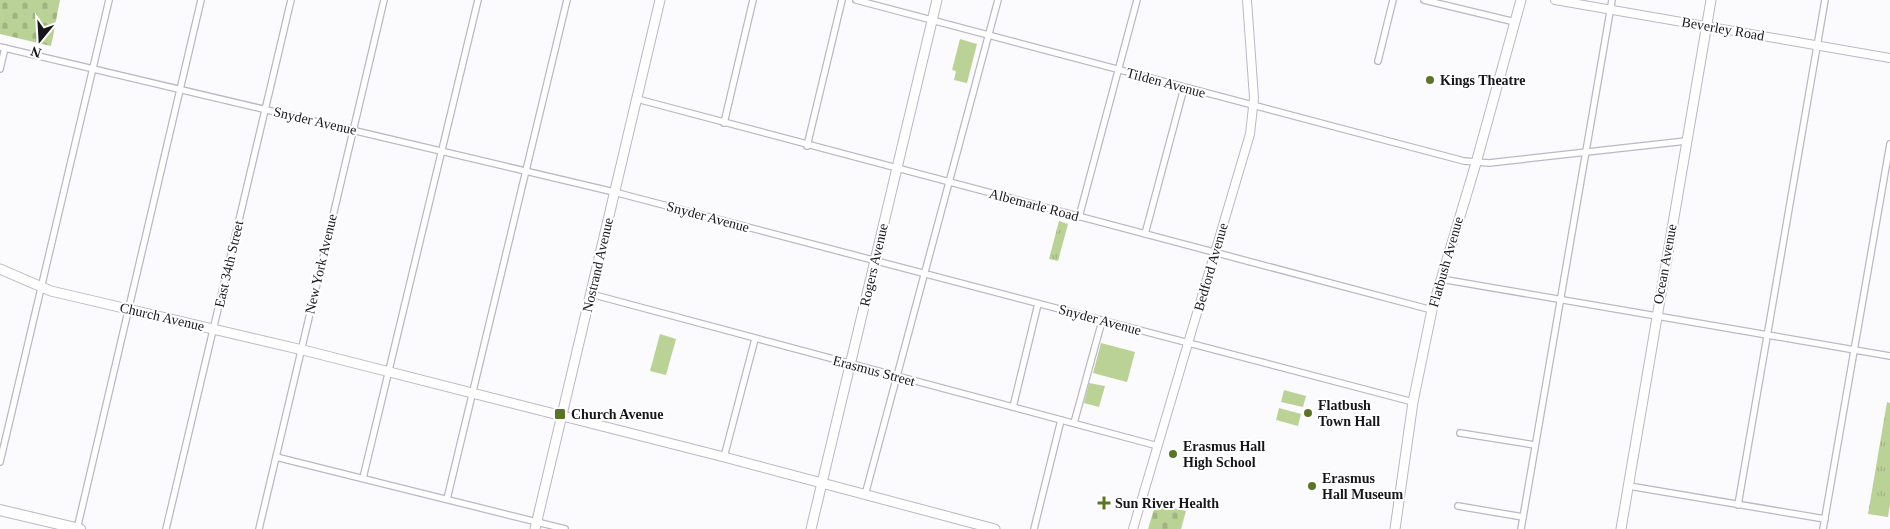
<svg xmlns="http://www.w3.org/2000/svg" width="1890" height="529" viewBox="0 0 1890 529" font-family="'Times New Roman',serif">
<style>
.green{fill:#bbd297}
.cemetery{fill:url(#cemetery-stones)}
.park{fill:url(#park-tufts)}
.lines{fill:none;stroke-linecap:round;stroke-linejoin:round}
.minor-casing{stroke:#bcb7c5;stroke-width:8}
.tertiary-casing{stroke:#bcb7c5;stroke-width:10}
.secondary-casing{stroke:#bcb7c5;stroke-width:11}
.primary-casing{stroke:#bcb7c5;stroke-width:11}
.trunk-casing{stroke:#bcb7c5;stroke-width:12}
.minor{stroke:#fff;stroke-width:5.5}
.tertiary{stroke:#fff;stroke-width:8}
.secondary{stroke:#fff;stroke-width:9}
.primary{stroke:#fff;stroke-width:9}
.trunk{stroke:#fff;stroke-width:10}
.poi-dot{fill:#5b7528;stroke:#fff;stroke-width:2}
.labels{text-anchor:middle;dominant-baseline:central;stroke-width:4;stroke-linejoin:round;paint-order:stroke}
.street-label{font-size:14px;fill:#17161b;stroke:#fff}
.poi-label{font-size:14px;font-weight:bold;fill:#17161b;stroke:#fff;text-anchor:start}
</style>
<defs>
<pattern id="cemetery-stones" width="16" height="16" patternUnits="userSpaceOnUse" patternTransform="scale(1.25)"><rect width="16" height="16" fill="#bbd297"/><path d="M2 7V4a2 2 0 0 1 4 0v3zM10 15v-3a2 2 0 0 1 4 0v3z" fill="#a0b482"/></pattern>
<pattern id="park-tufts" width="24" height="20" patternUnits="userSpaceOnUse" patternTransform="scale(1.25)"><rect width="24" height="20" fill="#bbd297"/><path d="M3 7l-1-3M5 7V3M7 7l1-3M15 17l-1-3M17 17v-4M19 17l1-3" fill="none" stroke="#a0b482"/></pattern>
</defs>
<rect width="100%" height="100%" fill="#fbfafd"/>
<g class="green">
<polygon points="960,39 977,44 967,83 954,80 956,71 952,70"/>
<polygon points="660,334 676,339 666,375 650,371"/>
<polygon points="1101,343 1135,352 1127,382 1093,373"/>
<polygon points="1089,383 1105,386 1099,407 1084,403"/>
<polygon points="1284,390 1306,396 1303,407 1281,402"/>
<polygon points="1279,408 1301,414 1298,426 1276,420"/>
</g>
<g class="cemetery">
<polygon points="0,0 60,0 51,46 0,34"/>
<polygon points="1161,505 1186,511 1181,529 1148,529 1155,506"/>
</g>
<g class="park">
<polygon points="1059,221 1068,224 1058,261 1049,259"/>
<polygon points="1887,402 1890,403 1890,504 1888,517 1868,514"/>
</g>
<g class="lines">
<g class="minor-casing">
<g id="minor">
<polyline points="856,0 1464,161 1489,163 1686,141"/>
<polyline points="1424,0 1515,22"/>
<polyline points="0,47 614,192 1413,402"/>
<polyline points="1378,61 1393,0"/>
<polyline points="0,69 5,48"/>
<polyline points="637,99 1432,310"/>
<polyline points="724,123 753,0"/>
<polyline points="807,146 842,0"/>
<polyline points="1079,217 1137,0"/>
<polyline points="1145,234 1184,88"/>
<polyline points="1441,279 1890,356"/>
<polyline points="591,294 1158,446"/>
<polyline points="1013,407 1038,304"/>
<polyline points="1074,423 1102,321"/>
<polyline points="1460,433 1535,445"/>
<polyline points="276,457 565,529"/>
<polyline points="724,457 755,339"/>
<polyline points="0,462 109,0"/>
<polyline points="363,478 478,0"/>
<polyline points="1629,486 1825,519"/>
<polyline points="865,495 998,0"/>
<polyline points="447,499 567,0"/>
<polyline points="1738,505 1825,0"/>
<polyline points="1458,506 1523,517"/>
<polyline points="77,529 201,0"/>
<polyline points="166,529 291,0"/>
<polyline points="259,529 384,0"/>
<polyline points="1034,529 1061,420"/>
<polyline points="1521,529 1612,0"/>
<polyline points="1823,529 1890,144"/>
</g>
</g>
<g class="tertiary-casing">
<g id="tertiary">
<polyline points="1555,0 1890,58"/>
<polyline points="1133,529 1250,134 1254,98 1247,0"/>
</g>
</g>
<g class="secondary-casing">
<g id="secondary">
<polyline points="0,269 51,291 311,352 724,457 995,529"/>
<polyline points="535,529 660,0"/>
<polyline points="811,529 937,0"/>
<polyline points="1621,529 1711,0"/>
</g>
</g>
<g class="primary-casing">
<polyline id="primary" points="1395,529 1413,402 1432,310 1476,163 1521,0"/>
</g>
<g class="trunk-casing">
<polyline id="trunk" points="0,510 80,529"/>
</g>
<use href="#minor" class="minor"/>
<use href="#tertiary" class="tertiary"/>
<use href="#secondary" class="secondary"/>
<use href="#primary" class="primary"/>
<use href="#trunk" class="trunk"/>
</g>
<g class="poi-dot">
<circle cx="1430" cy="80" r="5"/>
<circle cx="1308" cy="413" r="5"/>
<rect x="554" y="408" width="12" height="12" rx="2.5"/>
<circle cx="1173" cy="454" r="5"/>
<circle cx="1312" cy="486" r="5"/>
<path d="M1101.5 495.5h5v5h5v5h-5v5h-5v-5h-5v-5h5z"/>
</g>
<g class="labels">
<g class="street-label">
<text transform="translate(1723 29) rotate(10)">Beverley Road</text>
<text transform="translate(1166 83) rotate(15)">Tilden Avenue</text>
<text transform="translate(315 121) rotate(13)">Snyder Avenue</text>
<text transform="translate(1034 205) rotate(15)">Albemarle Road</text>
<text transform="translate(708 217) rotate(15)">Snyder Avenue</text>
<text transform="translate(1446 262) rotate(-74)">Flatbush Avenue</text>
<text transform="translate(229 264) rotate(-77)">East 34th Street</text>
<text transform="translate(321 264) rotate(-77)">New York Avenue</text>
<text transform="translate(1665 264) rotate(-80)">Ocean Avenue</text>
<text transform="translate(598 265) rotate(-77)">Nostrand Avenue</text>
<text transform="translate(874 265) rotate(-77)">Rogers Avenue</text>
<text transform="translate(1211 267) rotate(-74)">Bedford Avenue</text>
<text transform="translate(162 317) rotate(13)">Church Avenue</text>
<text transform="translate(1100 320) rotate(15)">Snyder Avenue</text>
<text transform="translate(874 371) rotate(15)">Erasmus Street</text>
</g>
<g class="poi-label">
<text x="1440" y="80">Kings Theatre</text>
<text x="1318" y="405">Flatbush<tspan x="1318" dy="16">Town Hall</tspan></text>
<text x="571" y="414">Church Avenue</text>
<text x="1183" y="446">Erasmus Hall<tspan x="1183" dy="16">High School</tspan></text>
<text x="1322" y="478">Erasmus<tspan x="1322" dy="16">Hall Museum</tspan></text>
<text x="1115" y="503">Sun River Health</text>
</g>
</g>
<g transform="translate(40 40) rotate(198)" stroke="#ffffff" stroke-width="4" paint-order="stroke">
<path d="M0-4L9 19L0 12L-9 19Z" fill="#17161b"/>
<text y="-8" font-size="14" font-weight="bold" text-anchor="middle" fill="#17161b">N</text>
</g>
</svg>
